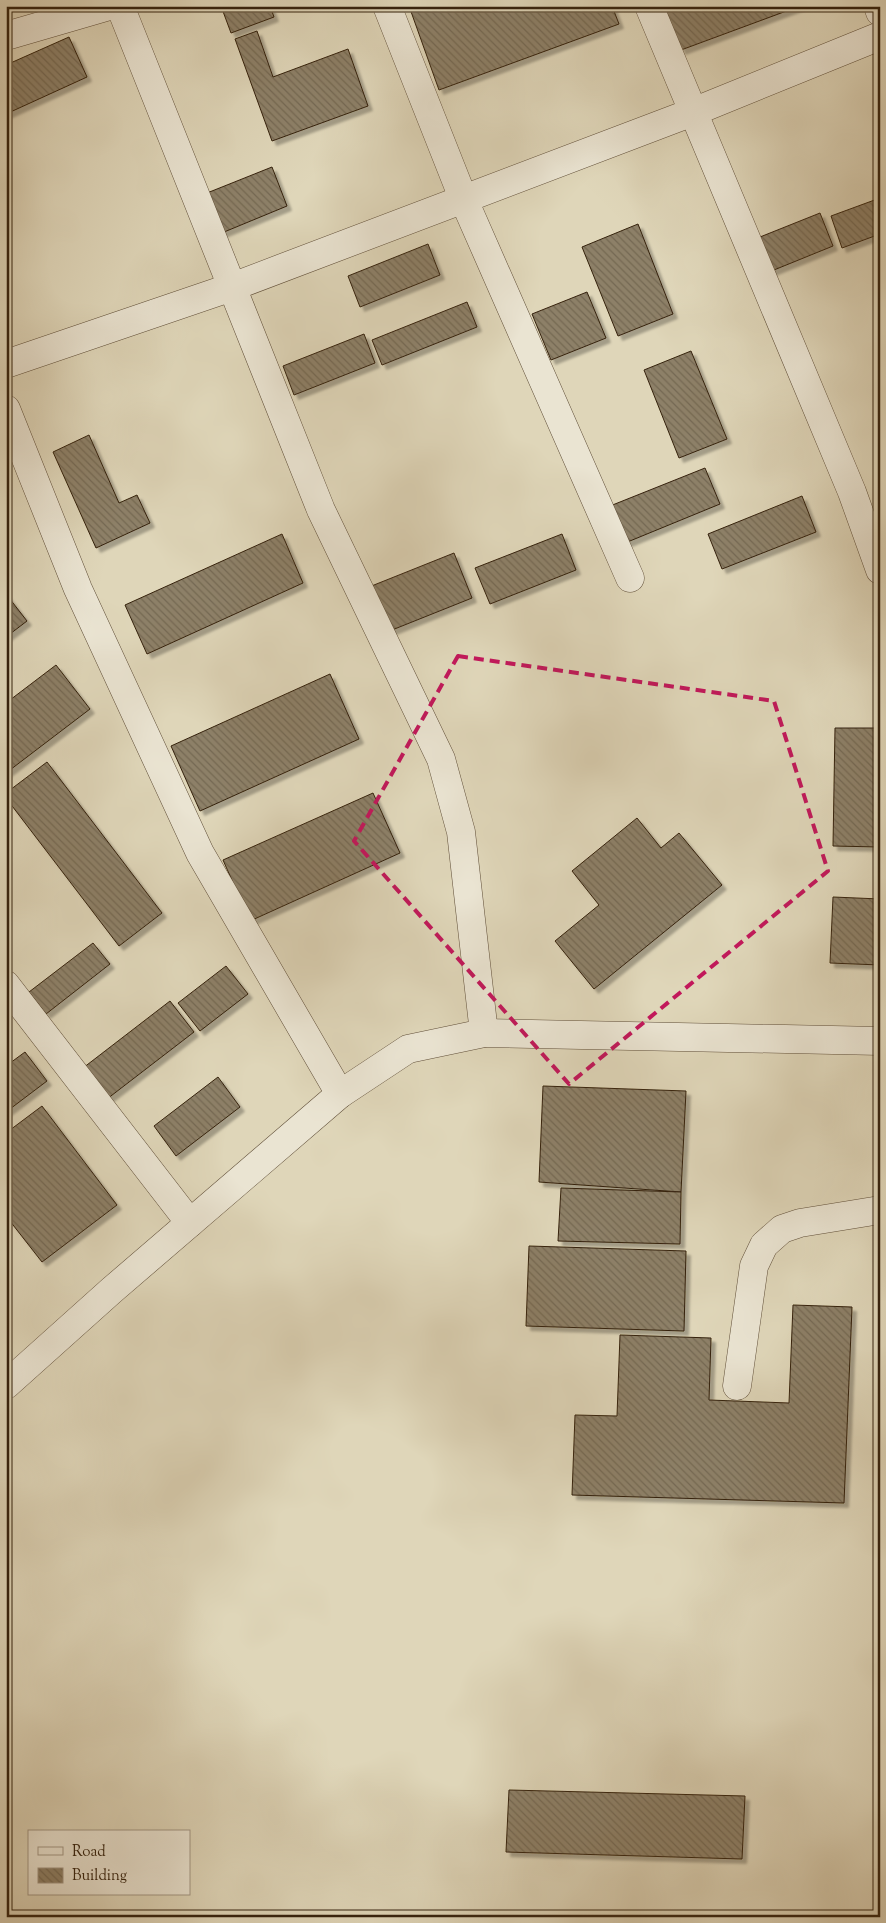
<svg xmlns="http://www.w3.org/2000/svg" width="886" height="1923" viewBox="0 0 886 1923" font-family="'Sorts Mill Goudy',serif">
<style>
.building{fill:url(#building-back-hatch);stroke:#35220e;filter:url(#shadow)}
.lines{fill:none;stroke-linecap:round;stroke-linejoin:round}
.minor-casing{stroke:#604f39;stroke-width:29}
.minor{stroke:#eae4d2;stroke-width:28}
.marked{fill:none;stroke:#c2185b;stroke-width:4;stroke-dasharray:10 6;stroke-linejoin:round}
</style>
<defs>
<pattern id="building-back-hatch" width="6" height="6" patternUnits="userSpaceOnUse" patternTransform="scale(1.25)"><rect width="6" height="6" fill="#8d8067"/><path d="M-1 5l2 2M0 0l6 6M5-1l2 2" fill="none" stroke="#746853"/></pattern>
<filter id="shadow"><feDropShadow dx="4.5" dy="4.5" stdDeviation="1" flood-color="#0004"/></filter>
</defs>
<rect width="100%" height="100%" fill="#dfd6b9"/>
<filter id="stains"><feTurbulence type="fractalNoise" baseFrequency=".004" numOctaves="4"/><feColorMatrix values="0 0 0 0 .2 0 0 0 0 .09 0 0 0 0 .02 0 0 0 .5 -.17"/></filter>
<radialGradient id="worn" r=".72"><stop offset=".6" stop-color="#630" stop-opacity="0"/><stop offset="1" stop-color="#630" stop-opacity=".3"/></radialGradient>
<g class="building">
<polygon points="221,6 270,6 274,17 231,33"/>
<polygon points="409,6 612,6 619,24 439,90"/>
<polygon points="679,6 800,6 681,50 666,11"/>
<polygon points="257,31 273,77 348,49 368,106 272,141 235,39"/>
<polygon points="69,37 87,77 6,114 6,65"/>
<polygon points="272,167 287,206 212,237 197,197"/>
<polygon points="880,198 880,234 842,248 831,216"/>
<polygon points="820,213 833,246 769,272 755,239"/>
<polygon points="638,224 673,314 618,336 582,247"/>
<polygon points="428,244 440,275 360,307 348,276"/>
<polygon points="587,292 606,338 551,360 532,314"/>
<polygon points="467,302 477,327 382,365 372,340"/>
<polygon points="364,334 375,363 294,395 283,366"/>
<polygon points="691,351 727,439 679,458 644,370"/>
<polygon points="89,435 119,503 137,495 150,523 96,548 53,452"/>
<polygon points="705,468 720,504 625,543 610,506"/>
<polygon points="802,496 816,532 722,569 708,534"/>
<polygon points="282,534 303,583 147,654 125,605"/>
<polygon points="562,534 576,570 490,604 475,568"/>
<polygon points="454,553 472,598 382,634 364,589"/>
<polygon points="6,594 27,621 6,637"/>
<polygon points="56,665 90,709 6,773 6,703"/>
<polygon points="330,674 359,739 200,811 171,746"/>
<polygon points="835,728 880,728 880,847 833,846"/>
<polygon points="47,762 162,913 119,946 6,798 6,793"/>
<polygon points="373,793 400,853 250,921 223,860"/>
<polygon points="637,818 661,848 679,833 722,885 594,989 555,941 599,905 572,871"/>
<polygon points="833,897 880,899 880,965 830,963"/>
<polygon points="93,943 110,964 46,1014 29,992"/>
<polygon points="226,966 248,994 200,1031 178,1003"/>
<polygon points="170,1001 194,1032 107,1099 83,1068"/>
<polygon points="25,1052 47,1081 6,1112 6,1066"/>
<polygon points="218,1077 240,1107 176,1156 154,1126"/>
<polygon points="543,1086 686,1091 681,1192 539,1182"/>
<polygon points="42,1106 117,1205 42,1262 6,1216 6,1133"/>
<polygon points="561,1188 681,1192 680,1244 558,1241"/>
<polygon points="529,1246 686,1251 684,1331 526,1326"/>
<polygon points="793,1305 852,1307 844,1503 572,1495 575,1415 617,1416 620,1335 711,1338 709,1400 789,1403"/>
<polygon points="509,1790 745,1796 742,1859 506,1852"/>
</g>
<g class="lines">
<g class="minor-casing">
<g id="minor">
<polyline points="120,6 321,510 441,759 461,832 484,1033"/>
<polyline points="387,6 463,198 630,578"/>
<polyline points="649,6 852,492 880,570"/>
<polyline points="878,6 880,12"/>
<polyline points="6,36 109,6"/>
<polyline points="6,364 232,287 693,112 880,36"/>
<polyline points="6,409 78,589 200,853 340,1094"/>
<polyline points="6,985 190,1223"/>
<polyline points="6,1385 112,1290 340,1094 408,1049 484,1033 880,1041"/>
<polyline points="737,1386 754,1266 764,1245 782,1229 800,1223 880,1210"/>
</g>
</g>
<use href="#minor" class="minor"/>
</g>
<path class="marked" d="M458,656l316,45 54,170 -259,213 -215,-243z"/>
<rect width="886" height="1923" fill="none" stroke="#dfd6b9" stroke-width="25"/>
<rect x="8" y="8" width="871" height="1908" fill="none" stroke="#35220e" stroke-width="2.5"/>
<rect x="12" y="12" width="861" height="1898" fill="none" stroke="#35220e"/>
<rect x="28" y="1830" width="162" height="65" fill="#eae4d2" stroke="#a29684"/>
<rect x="38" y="1847" width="25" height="8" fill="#eae4d2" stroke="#a29684"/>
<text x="72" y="1856" font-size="15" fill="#35220e">Road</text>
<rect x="38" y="1868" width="25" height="15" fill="url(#building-back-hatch)" stroke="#a29684"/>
<text x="72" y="1880" font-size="15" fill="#35220e">Building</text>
<rect width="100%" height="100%" filter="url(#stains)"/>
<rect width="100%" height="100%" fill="url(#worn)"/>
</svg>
